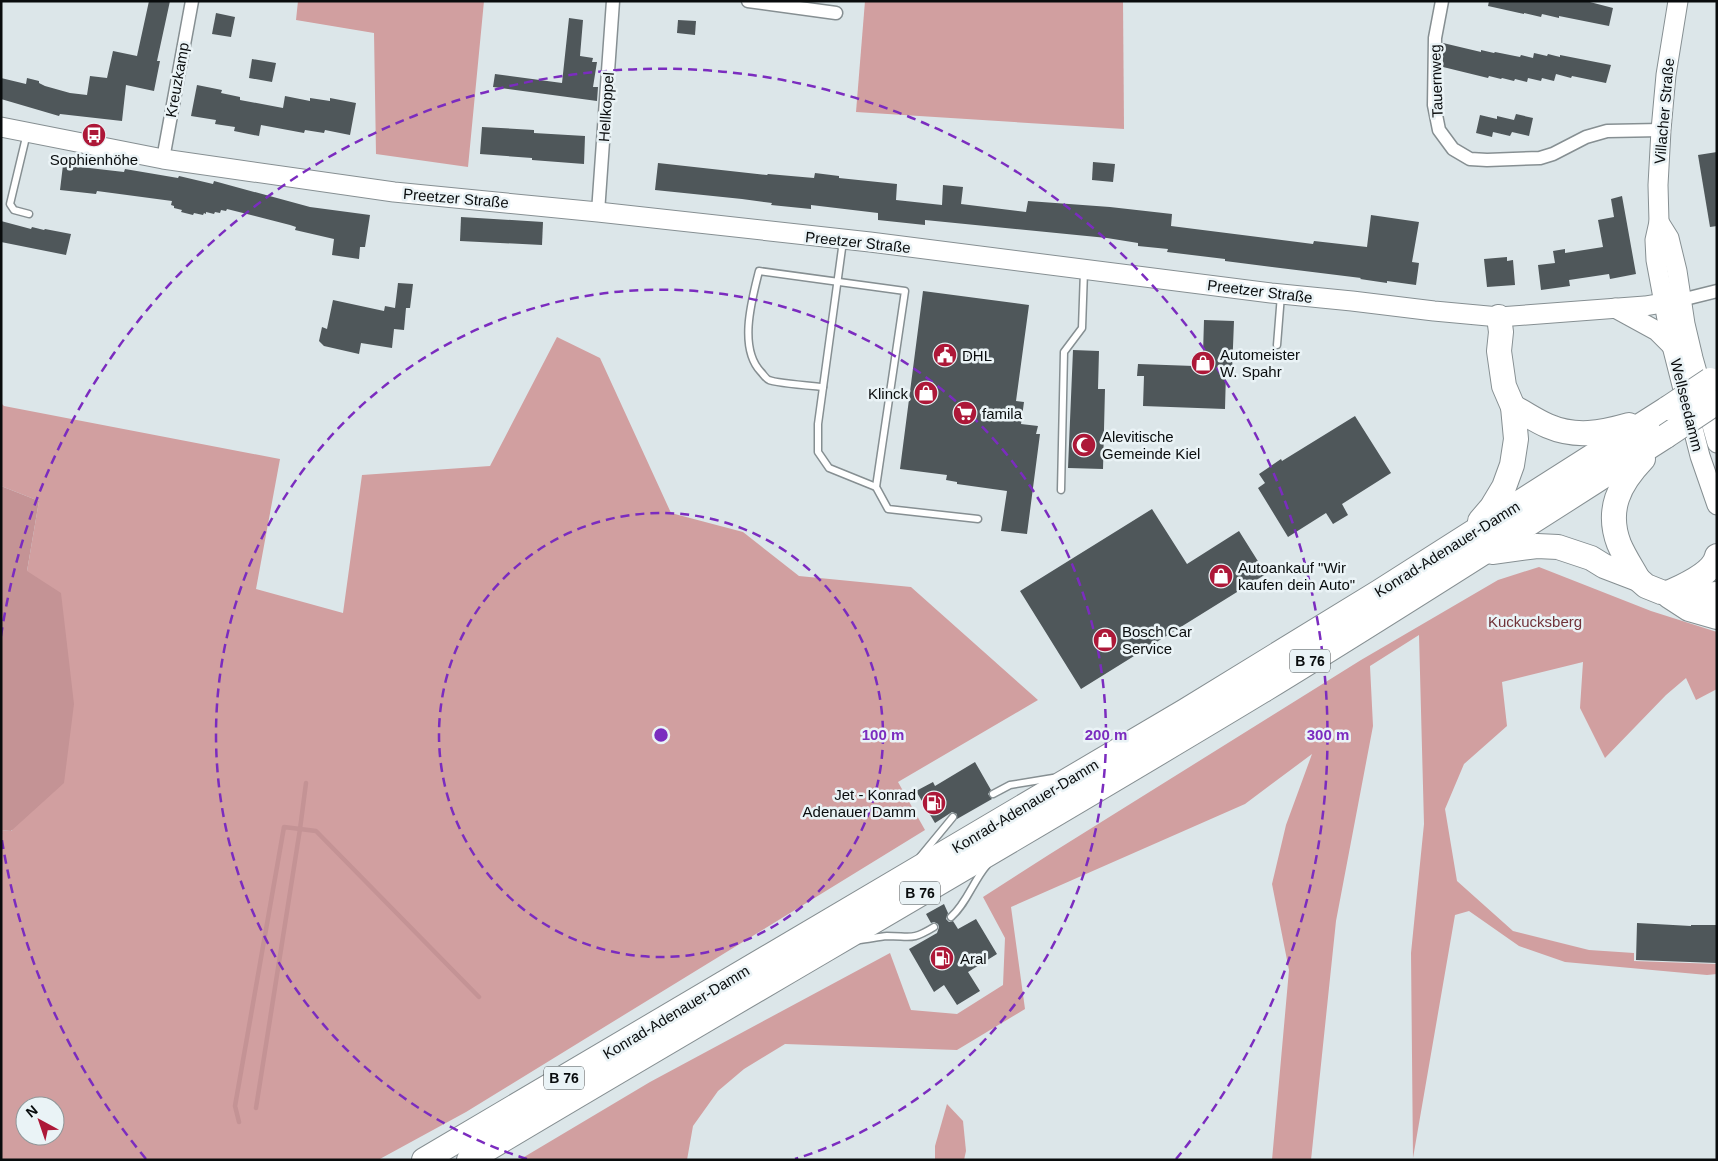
<svg xmlns="http://www.w3.org/2000/svg" width="1718" height="1161" viewBox="0 0 1718 1161" font-family="Helvetica,sans-serif">
<style>
.forest{fill:#d19fa0;fill-rule:evenodd}
.water{fill:#c49395}
.lines{fill:none;stroke-linecap:round;stroke-linejoin:round}
.stream{stroke:#c49395;stroke-width:4.5}
.building{fill:#4f575a}
.lane-casing{stroke:#868f92;stroke-width:9}
.street-casing{stroke:#868f92;stroke-width:15}
.secondary-casing{stroke:#868f92;stroke-width:21}
.highway-casing{stroke:#868f92;stroke-width:26}
.lane{stroke:#fff;stroke-width:6}
.street{stroke:#fff;stroke-width:12}
.secondary{stroke:#fff;stroke-width:19}
.highway{stroke:#fff;stroke-width:24}
.highway-bridge-casing{stroke:#868f92;stroke-width:26;stroke-linecap:butt}
.highway-bridge{stroke:#fff;stroke-width:24}
.ring{fill:none;stroke:#7b2cbf;stroke-width:2.5;stroke-dasharray:9 6}
.labels{text-anchor:middle;dominant-baseline:central;stroke-width:5;stroke-linejoin:round;paint-order:stroke}
.shield{fill:#eaf3f6;stroke:#4c5153;stroke-width:1}
.shield-label{font-size:14px;font-weight:bold;fill:#090c0d}
.street-label{font-size:15px;fill:#090c0d;stroke:#eaf3f6}
.poi-label{font-size:15px;fill:#090c0d;stroke:#eaf3f6;text-anchor:start}
.park-label{font-size:15px;fill:#713238;stroke:#eaf3f6}
.centre{fill:#7b2cbf;stroke:#eaf3f6;stroke-width:2.5}
.ring-label{font-size:15px;text-anchor:middle;font-weight:bold;fill:#7b2cbf;stroke:#eaf3f6;stroke-width:5;stroke-linejoin:round;paint-order:stroke}
</style>
<rect width="100%" height="100%" fill="#dce6e9"/>
<g class="forest">
<polygon points="298,1 484,1 468,167 376,154 374,33 296,20"/>
<polygon points="865,1 1123,1 1124,129 856,112"/>
<path d="M557,337l43,21 71,155 72,19 56,44 112,11 127,113 -140,82 27,48 -459,282 -88,48h-377v-330l11,1 15,-260 12,-70 -38,-15v-83l3,3 276,53 -24,130 87,24 19,-138 128,-9zM25,1106h30v30h-30z"/>
<polygon points="1539,567 1651,611 1717,632 1717,689 1696,700 1686,678 1666,695 1605,758 1580,708 1583,662 1502,682 1507,726 1464,764 1445,809 1457,881 1513,931 1589,950 1634,953 1634,961 1717,964 1717,974 1707,975 1565,962 1519,946 1469,911 1455,915 1413,1158 1411,953 1424,824 1419,635 1370,666 1373,726 1336,921 1311,1160 1272,1160 1289,970 1272,884 1286,825 1312,754 1245,804 1011,907 1025,1009 957,1050 785,1044 744,1069 718,1091 693,1126 687,1160 519,1160 650,1082 890,953 911,1010 957,1014 1003,985 1005,938 983,897 1050,854 1361,660 1498,580"/>
<polygon points="947,1104 963,1121 966,1151 964,1160 935,1160 935,1146"/>
</g>
<polygon class="water" points="1,486 39,501 27,571 61,593 74,704 64,783 11,831 1,830"/>
<g class="lines">
<g class="stream">
<polyline points="256,1108 300,829 306,783"/>
<polyline points="239,1122 235,1106 284,827 316,831 479,997"/>
</g>
</g>
<g class="building">
<polygon points="149,1 170,1 157,61 160,61 154,91 126,85 122,121 60,114 59,116 1,99 1,78 26,84 27,78 39,81 39,83 45,86 70,93 87,95 90,76 107,78 113,51 137,56"/>
<polygon points="1489,1 1586,1 1613,8 1609,26 1559,16 1559,18 1542,14 1541,17 1524,13 1524,14 1488,6"/>
<polygon points="216,13 235,17 231,37 212,34"/>
<polygon points="569,18 583,20 580,56 593,58 592,62 597,62 593,87 598,87 597,101 493,87 495,74 562,83"/>
<polygon points="678,20 696,21 695,35 677,33"/>
<polygon points="1443,43 1481,52 1481,50 1494,53 1495,52 1520,57 1521,55 1533,58 1534,53 1547,56 1548,54 1560,57 1560,55 1611,65 1606,83 1572,76 1571,78 1556,74 1554,81 1542,78 1541,81 1528,78 1527,82 1515,79 1514,81 1502,78 1501,79 1489,76 1488,78 1443,67"/>
<polygon points="252,59 276,63 272,82 249,78"/>
<polygon points="197,85 222,90 221,93 240,97 240,100 283,108 285,96 310,101 310,98 330,101 330,98 356,103 350,135 325,130 324,133 305,130 304,133 261,125 259,136 234,131 235,127 215,124 216,120 191,116"/>
<polygon points="1516,114 1533,118 1529,136 1512,132 1510,136 1493,132 1492,137 1476,133 1480,115 1497,119 1497,116 1514,120"/>
<polygon points="482,127 534,130 534,133 585,136 584,164 532,160 532,158 480,154"/>
<polygon points="1717,152 1717,226 1710,227 1698,155"/>
<polygon points="1093,162 1115,164 1113,182 1092,180"/>
<polygon points="658,163 767,175 768,174 814,178 815,173 839,176 839,178 897,184 896,200 942,205 943,185 963,187 961,204 1026,212 1028,201 1110,207 1172,214 1171,226 1313,244 1314,241 1367,247 1371,215 1419,222 1412,262 1419,263 1416,285 1387,281 1387,283 1360,279 1361,278 1225,261 1225,259 1167,252 1168,249 1138,246 1138,243 1107,238 925,220 925,225 878,220 878,213 811,205 811,209 771,205 772,203 742,199 655,190"/>
<polygon points="63,165 124,172 125,169 178,178 179,176 213,184 214,181 310,207 370,215 365,247 360,247 359,259 332,255 334,239 295,230 296,227 290,225 227,209 226,211 221,210 220,213 215,212 214,214 206,212 206,214 204,213 203,215 194,213 193,215 181,212 182,210 174,208 174,206 171,205 172,201 97,191 96,194 60,190"/>
<polygon points="1622,196 1636,274 1610,279 1609,274 1569,280 1570,286 1541,290 1538,265 1555,263 1553,251 1565,249 1565,253 1603,247 1598,220 1614,217 1611,199"/>
<polygon points="461,217 543,222 542,245 460,241"/>
<polygon points="1,221 31,229 32,227 44,230 45,229 71,234 66,255 1,242"/>
<polygon points="1507,257 1507,261 1513,260 1515,285 1487,287 1484,259"/>
<polygon points="398,283 413,284 410,308 406,308 404,330 394,329 392,348 361,343 359,354 324,346 319,341 322,327 327,329 333,300 384,311 385,306 395,308"/>
<polygon points="923,291 1029,305 1016,401 1024,402 1021,424 1038,426 1036,434 1040,434 1027,534 1001,531 1007,491 957,484 957,482 946,480 947,475 900,469"/>
<polygon points="1204,320 1234,321 1232,372 1226,372 1225,409 1143,406 1144,376 1137,376 1138,364 1194,366 1195,353 1203,354"/>
<polygon points="1073,350 1099,351 1098,389 1105,389 1103,469 1068,468"/>
<polygon points="1355,416 1391,473 1342,504 1348,515 1333,524 1326,513 1288,537 1258,488 1265,483 1259,474 1281,459 1282,461"/>
<polygon points="1152,509 1187,564 1239,531 1266,574 1081,689 1020,591"/>
<polygon points="975,762 991,790 988,794 992,799 957,819 957,814 952,812 935,823 916,791 933,782 935,786"/>
<polygon points="944,904 948,913 946,919 949,922 953,921 958,929 976,919 997,954 968,972 980,991 957,1005 944,985 934,992 909,949 937,933 939,927 938,924 934,922 931,923 926,914"/>
<polygon points="1637,923 1691,926 1691,925 1716,925 1717,963 1636,960"/>
</g>
<g class="lines">
<g class="lane-casing">
<g id="lane">
<polyline points="27,133 10,204 14,210 29,214"/>
<polyline points="843,241 818,424 818,452 829,468 876,487"/>
<polyline points="1277,345 1281,295"/>
<path d="M823,387c-10,-1 -48,-4 -54,-7 -3,-1 -6,-6 -8,-8 -23,-24 -9,-73 -2,-101l146,20 -29,196 12,22 90,10"/>
<polyline points="1061,490 1064,352 1082,328 1084,271"/>
<polyline points="993,794 1010,785 1053,778"/>
<polyline points="920,857 953,817"/>
<path d="M951,917c16,-14 22,-36 36,-52"/>
<path d="M859,940c9,-1 19,-3 28,-4 24,0 24,5 47,-9"/>
</g>
</g>
<g class="street-casing">
<g id="street">
<polyline points="748,1 836,13"/>
<polyline points="1442,1 1435,38 1434,105 1439,130 1453,149 1470,159 1487,160 1540,158 1553,154 1586,137 1607,131 1661,130"/>
<polyline points="163,159 192,1"/>
<polyline points="598,212 613,1"/>
<polyline points="1681,300 1717,291"/>
</g>
</g>
<g class="secondary-casing">
<g id="secondary">
<polyline points="1678,1 1666,75 1661,130 1658,185 1659,222 1655,240 1656,260 1672,346 1700,456 1717,505"/>
<polyline points="1,127 163,159 394,192 598,212 870,242 1271,293 1352,301 1434,311 1499,317 1645,306 1681,300"/>
<polyline points="1659,222 1669,238 1677,271 1685,324 1693,358 1717,443"/>
<polyline points="1615,308 1657,331 1672,346"/>
</g>
</g>
<g class="highway-casing">
<g id="highway">
<path d="M1513,407c12,6 23,14 35,19 28,12 53,7 81,-1"/>
<polyline points="1480,521 1492,507 1504,487 1512,465 1516,439 1513,407 1504,386 1499,351 1501,332 1499,317"/>
<polyline points="1492,552 1537,546 1558,547 1591,558 1604,566 1638,579 1646,586 1661,592 1682,596 1717,594"/>
<path d="M1638,579c-6,-11 -14,-23 -19,-35 -13,-34 0,-60 24,-85"/>
<path d="M1668,593c15,-7 45,-19 49,-37"/>
<polyline points="1669,596 1689,609 1717,617"/>
<polyline points="424,1160 1185,711 1379,592 1668,408"/>
<path d="M469,1160c264,-158 530,-310 793,-469 136,-83 270,-169 404,-255"/>
</g>
</g>
<use href="#lane" class="lane"/>
<use href="#street" class="street"/>
<use href="#secondary" class="secondary"/>
<use href="#highway" class="highway"/>
<g class="highway-bridge-casing">
<g id="highway-bridge">
<polyline points="1668,408 1710,380"/>
<polyline points="1666,436 1717,402"/>
</g>
</g>
<use href="#highway-bridge" class="highway-bridge"/>
</g>
<g class="ring">
<circle cx="661" cy="735" r="222"/>
<path d="M527 1159A445 445 0 1 1 795 1159"/>
<path d="M146 1159A667 667 0 0 1 1 834M1 636A667 667 0 1 1 1176 1159"/>
</g>
<defs>
<g id="bus-disc" transform="scale(1.25)"><circle r="9.5" fill="#ad1838" stroke="#eaf3f6"/><path d="M-5-6H5V4H4V6H2V4H-2V6H-4V4H-5ZM-3.5-4V0h7V-4ZM-3.5 1.2v1.5H-2V1.2ZM2 1.2v1.5H3.5V1.2Z" fill="#fff"/></g>
<g id="civic-disc" transform="scale(1.25)"><circle r="9.5" fill="#ad1838" stroke="#eaf3f6"/><path d="M-.6-6.5H3V-4.5H.6V-3L4-1V1h2V6H-6V1h2V-1L-.6-3ZM-1.2 2.5V6h2.4V2.5Z" fill="#fff"/></g>
<g id="shop-disc" transform="scale(1.25)"><circle r="9.5" fill="#ad1838" stroke="#eaf3f6"/><path d="M-5-2.5h2.3a2.7 3.5 0 0 1 5.4 0H5L5.5 6h-11ZM-1.5-2.5h3a1.5 2.3 0 0 0-3 0Z" fill="#fff"/></g>
<g id="supermarket-disc" transform="scale(1.25)"><circle r="9.5" fill="#ad1838" stroke="#eaf3f6"/><path d="M-6-5.5h2.5l.6 2H6L4.5 2H-2.5L-4.4-4H-6ZM-1.5 3.2a1.3 1.3 0 1 0 .1 0ZM3 3.2a1.3 1.3 0 1 0 .1 0Z" fill="#fff"/></g>
<g id="mosque-disc" transform="scale(1.25)"><circle r="9.5" fill="#ad1838" stroke="#eaf3f6"/><path d="M3.5-4.9A6 6 0 1 0 3.5 4.9A5 5 0 1 1 3.5-4.9Z" fill="#fff"/></g>
<g id="fuel-disc" transform="scale(1.25)"><circle r="9.5" fill="#ad1838" stroke="#eaf3f6"/><path d="M-5.5-6h7V0h2V4h1.3V-2.5L3-4.5l.8-.8L6-3V5H2.5V1h-1V6h-7ZM-4.2-4.7v3.2H.2V-4.7Z" fill="#fff"/></g>
</defs>
<g fill-rule="evenodd">
<use href="#bus-disc" x="94" y="135"/>
<use href="#civic-disc" x="945" y="355"/>
<use href="#shop-disc" x="1203" y="363"/>
<use href="#shop-disc" x="926" y="393"/>
<use href="#supermarket-disc" x="965" y="413"/>
<use href="#mosque-disc" x="1084" y="445"/>
<use href="#shop-disc" x="1221" y="576"/>
<use href="#shop-disc" x="1105" y="640"/>
<use href="#fuel-disc" x="934" y="803"/>
<use href="#fuel-disc" x="942" y="958"/>
</g>
<g class="labels">
<g class="shield">
<rect x="1290" y="649.5" width="40" height="23" rx="4"/>
<rect x="900" y="881.5" width="40" height="23" rx="4"/>
<rect x="544" y="1066.5" width="40" height="23" rx="4"/>
</g>
<g class="shield-label">
<text x="1310" y="661">B 76</text>
<text x="920" y="893">B 76</text>
<text x="564" y="1078">B 76</text>
</g>
<g class="street-label">
<text transform="translate(177 80) rotate(-80)">Kreuzkamp</text>
<text transform="translate(1436 81) rotate(-92)">Tauernweg</text>
<text transform="translate(606 107) rotate(-86)">Hellkoppel</text>
<text transform="translate(1664 111) rotate(-85)">Villacher Straße</text>
<text transform="translate(456 198) rotate(5)">Preetzer Straße</text>
<text transform="translate(858 242) rotate(6)">Preetzer Straße</text>
<text transform="translate(1260 291) rotate(7)">Preetzer Straße</text>
<text transform="translate(1687 405) rotate(76)">Wellseedamm</text>
<text transform="translate(1447 549) rotate(-32)">Konrad-Adenauer-Damm</text>
<text transform="translate(1025 806) rotate(-31)">Konrad-Adenauer-Damm</text>
<text transform="translate(676 1012) rotate(-31)">Konrad-Adenauer-Damm</text>
</g>
<g class="poi-label">
<text x="94" y="159" text-anchor="middle">Sophienhöhe</text>
<text x="1220" y="354">Automeister<tspan x="1220" dy="17">W. Spahr</tspan></text>
<text x="962" y="355">DHL</text>
<text x="908" y="393" text-anchor="end">Klinck</text>
<text x="982" y="413">famila</text>
<text x="1102" y="436">Alevitische<tspan x="1102" dy="17">Gemeinde Kiel</tspan></text>
<text x="1238" y="567">Autoankauf "Wir<tspan x="1238" dy="17">kaufen dein Auto"</tspan></text>
<text x="1122" y="631">Bosch Car<tspan x="1122" dy="17">Service</tspan></text>
<text x="916" y="794" text-anchor="end">Jet - Konrad<tspan x="916" dy="17">Adenauer Damm</tspan></text>
<text x="960" y="958">Aral</text>
</g>
<g class="park-label">
<text x="1535" y="621">Kuckucksberg</text>
</g>
</g>
<circle cx="661" cy="735" r="8" class="centre"/>
<g class="ring-label">
<text x="883" y="740">100 m</text>
<text x="1106" y="740">200 m</text>
<text x="1328" y="740">300 m</text>
</g>
<rect width="1718" height="1161" fill="none" stroke="#090c0d" stroke-width="5"/>
<g transform="translate(40 1121) rotate(320)"><circle r="24" fill="#eaf3f6" stroke="#909799"/>
<path d="M0-4L9 19L0 12L-9 19Z" fill="#ad1838"/>
<text y="-8" font-size="14" font-weight="bold" text-anchor="middle" fill="#090c0d">N</text>
</g>
</svg>
